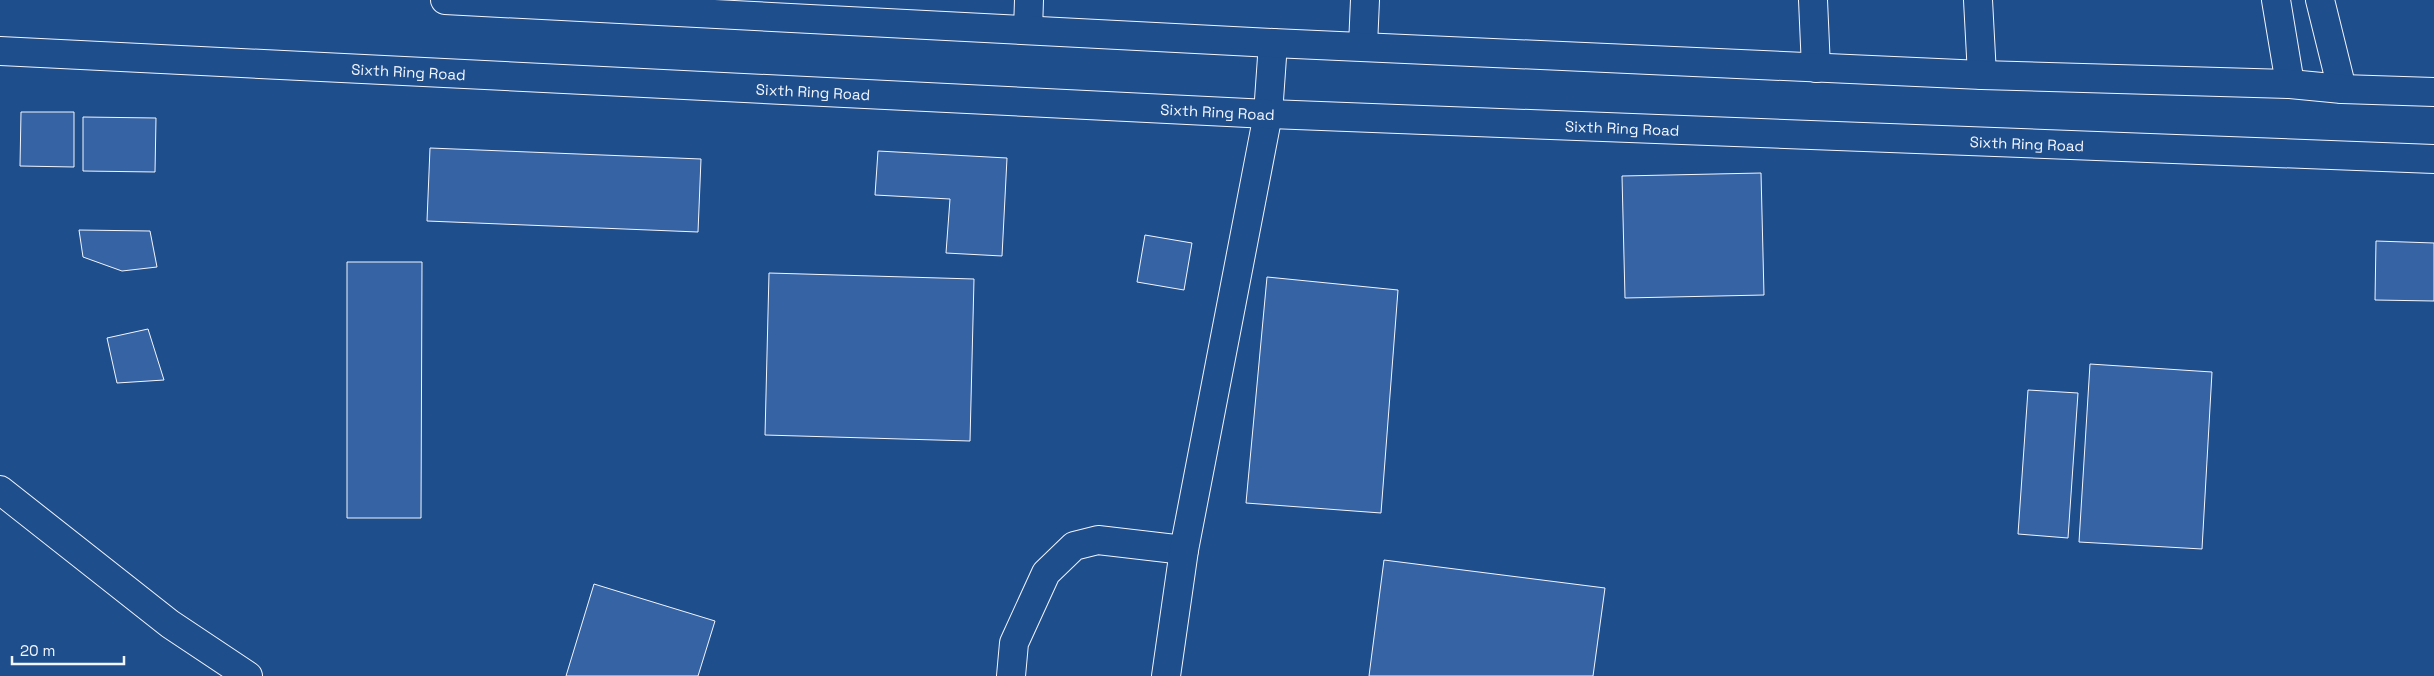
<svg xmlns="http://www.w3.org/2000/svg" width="2434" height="676" viewBox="0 0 2434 676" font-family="'Space Grotesk',sans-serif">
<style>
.building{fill:#3563a3;stroke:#f2f6ff}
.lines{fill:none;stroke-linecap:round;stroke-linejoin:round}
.minor-casing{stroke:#f2f6ff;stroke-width:30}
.highway-casing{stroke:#f2f6ff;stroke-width:30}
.minor{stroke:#1f4e8c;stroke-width:28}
.highway{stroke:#1f4e8c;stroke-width:28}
.labels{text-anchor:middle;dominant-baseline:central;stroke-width:4;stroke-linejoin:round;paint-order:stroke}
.street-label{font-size:15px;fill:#f2f6ff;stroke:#1f4e8c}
</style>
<rect width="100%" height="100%" fill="#1f4e8c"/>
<g class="building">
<polygon points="21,112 74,112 74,167 20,166"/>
<polygon points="83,117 156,118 155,172 83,171"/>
<polygon points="430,148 701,159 698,232 427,221"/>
<polygon points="878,151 1007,158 1002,256 946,253 950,199 875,195"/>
<polygon points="1761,173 1764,295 1625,298 1622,176"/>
<polygon points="79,230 150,231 157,267 122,271 83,257"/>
<polygon points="1145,235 1192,243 1184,290 1137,282"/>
<polygon points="2376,241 2434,243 2434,301 2375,300"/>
<polygon points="347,262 422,262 421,518 347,518"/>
<polygon points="769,273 974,279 970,441 765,435"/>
<polygon points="1267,277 1398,290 1381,513 1246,503"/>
<polygon points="148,329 164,380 117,383 107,338"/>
<polygon points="2090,364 2212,372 2202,549 2079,542"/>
<polygon points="2028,390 2078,393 2068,538 2018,534"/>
<polygon points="1384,560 1605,588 1593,676 1369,676"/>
<polygon points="594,584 715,621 698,676 566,676"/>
</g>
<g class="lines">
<g class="minor-casing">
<g id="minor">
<polyline points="1813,0 1816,68"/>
<polyline points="1978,0 1982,75"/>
<polyline points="2276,0 2290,84"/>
<polyline points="2320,0 2342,89"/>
<polyline points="1028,30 1029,0"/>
<polyline points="1363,46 1365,0"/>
<polyline points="0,490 170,624 248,676"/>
<polyline points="1011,676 1014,643 1046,573 1074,546 1098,540 1184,550"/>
<polyline points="1166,676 1184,550 1268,114 1273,43"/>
</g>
</g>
<g class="highway-casing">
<g id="highway">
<polyline points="445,0 1273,43 1982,75 2290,84 2342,89 2434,92"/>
<path id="s1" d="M0,51l1268,63 1166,45"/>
</g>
</g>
<use href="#minor" class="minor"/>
<use href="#highway" class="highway"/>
</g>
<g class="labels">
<g class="street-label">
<text stroke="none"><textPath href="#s1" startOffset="409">Sixth Ring Road</textPath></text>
<text stroke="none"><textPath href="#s1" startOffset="814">Sixth Ring Road</textPath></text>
<text stroke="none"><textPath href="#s1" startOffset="1219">Sixth Ring Road</textPath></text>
<text stroke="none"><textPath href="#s1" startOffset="1624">Sixth Ring Road</textPath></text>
<text stroke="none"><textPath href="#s1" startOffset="2029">Sixth Ring Road</textPath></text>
</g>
</g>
<path d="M12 656v8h112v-8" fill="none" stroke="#f2f6ff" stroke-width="2.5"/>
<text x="20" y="656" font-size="15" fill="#f2f6ff" stroke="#1f4e8c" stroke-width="4" paint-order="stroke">20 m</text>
</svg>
